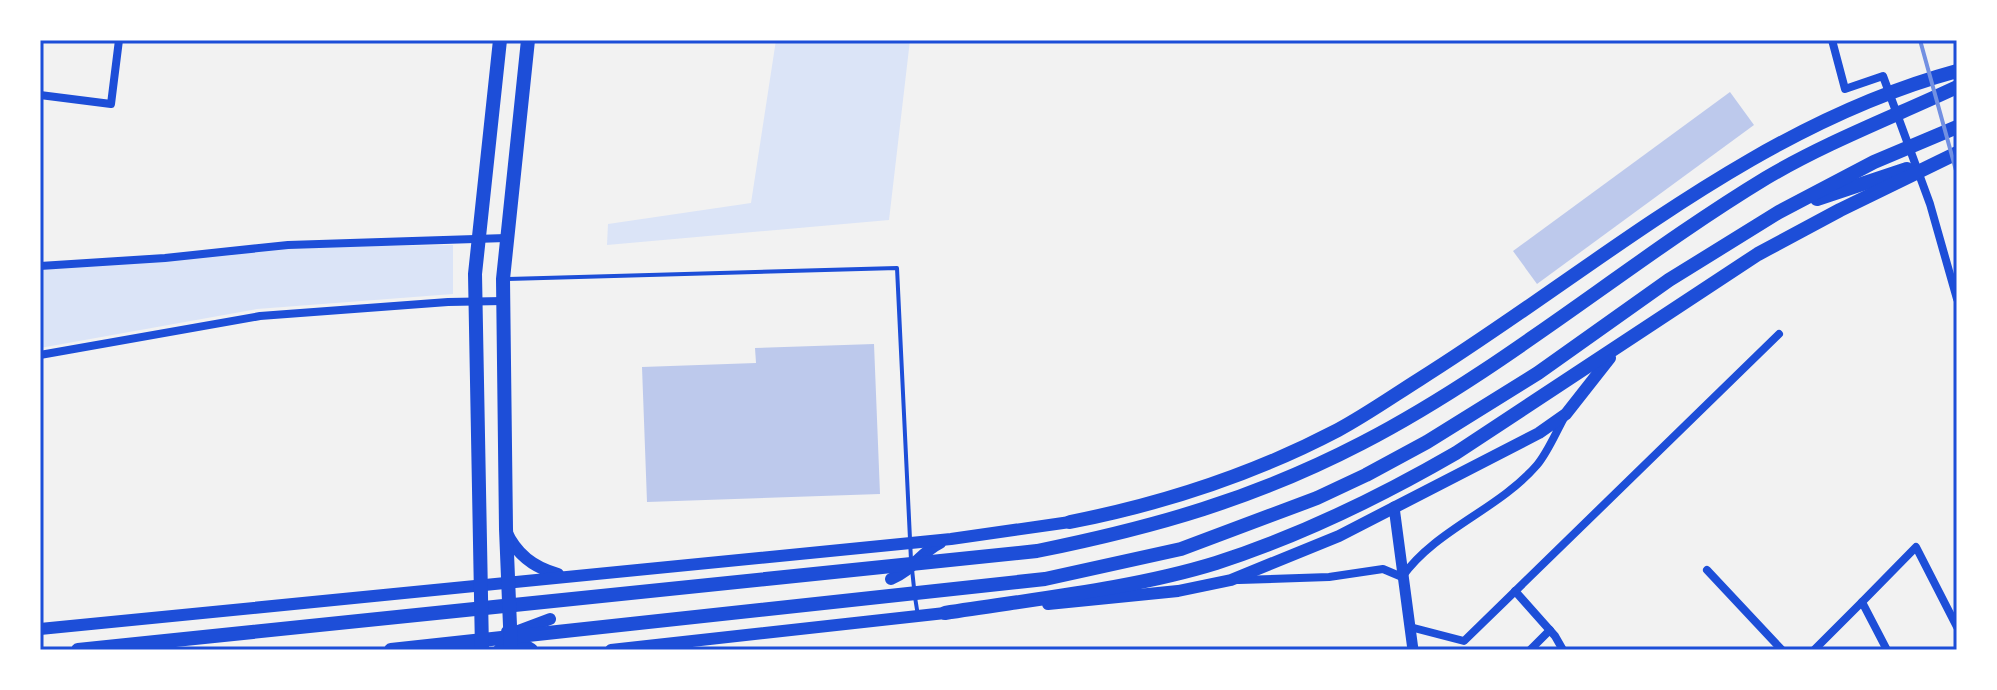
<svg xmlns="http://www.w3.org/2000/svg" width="1997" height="690" viewBox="0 0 1997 690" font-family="'Titillium Web',sans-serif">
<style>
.green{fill:#dbe4f7}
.building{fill:#bdc9ec}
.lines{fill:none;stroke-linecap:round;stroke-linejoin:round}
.service{stroke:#1d4ed8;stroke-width:4}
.minor{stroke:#1d4ed8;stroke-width:8}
.tertiary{stroke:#1d4ed8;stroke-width:11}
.secondary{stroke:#1d4ed8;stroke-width:12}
.primary{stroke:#1d4ed8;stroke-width:14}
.rail{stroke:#7290e2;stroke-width:4}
.neatline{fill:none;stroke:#1d4ed8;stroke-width:3}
</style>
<rect width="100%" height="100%" fill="#f2f2f2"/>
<g class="green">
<polygon points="776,40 910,40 889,220 607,245 608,224 751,203"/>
<polygon points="453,245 453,294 257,309 40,348 40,270 303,247"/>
</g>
<g class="building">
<polygon points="1730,92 1754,125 1537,284 1513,251"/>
<polygon points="874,344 880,494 647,502 642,367 756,363 755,348"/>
</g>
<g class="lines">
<g class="service">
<polyline points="506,279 897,268 911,560"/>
<polyline points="912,569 914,588"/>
<polyline points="915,597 918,616"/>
</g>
<g class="minor">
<polyline points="1832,40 1845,89 1883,76 1930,204 1957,299"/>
<polyline points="40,95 111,104 119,40"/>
<polyline points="40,266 165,258 288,245 506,238"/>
<polyline points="40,355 260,316 448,302 503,301"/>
<polyline points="1707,570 1782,650"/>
<path d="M1239,580l90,-3 54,-8 19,8c34,-48 96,-67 135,-112 11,-13 19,-33 28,-49"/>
<polyline points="1515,591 1555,636 1563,650"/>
<polyline points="1862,602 1916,547 1957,627"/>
<polyline points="1410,627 1464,641 1779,334"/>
<polyline points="1530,650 1550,630"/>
<polyline points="1814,650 1862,602 1887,650"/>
</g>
<polyline class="tertiary" points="1394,507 1413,650"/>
<g class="secondary">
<path d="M506,531c10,23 29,37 52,43"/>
<path d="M891,579c22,-9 29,-26 49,-36"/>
<polyline points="1048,604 1178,591 1231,580 1339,536 1539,433 1566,414 1610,358"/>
<polyline points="40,629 951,539 1070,522"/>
<polyline points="499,650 518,631 550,619"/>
<polyline points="611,650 954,612"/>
</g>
<g class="primary">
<polyline points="1817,199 1907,169"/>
<path d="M1070,522c92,-18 184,-48 268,-92 28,-15 55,-34 82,-51 174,-109 334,-253 537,-308"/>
<path d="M945,613c88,-14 187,-24 271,-50 84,-27 164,-66 240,-110l302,-199 82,-44 117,-57"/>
<polyline points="508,632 516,641 531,650"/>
<path d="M78,650l959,-99c118,-24 217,-52 325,-108 143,-74 267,-182 404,-265 61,-36 127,-61 191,-91"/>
<polyline points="391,650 1045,579 1181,549 1317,498 1366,475 1427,442 1538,373 1669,280 1779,212 1874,162 1957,127"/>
<polyline points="482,650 475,274 500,40"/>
<polyline points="511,650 506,529 503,279 528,40"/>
</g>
<polyline class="rail" points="1920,40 1957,174"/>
</g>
<rect width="1997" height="690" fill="none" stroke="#ffffff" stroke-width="84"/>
<rect x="42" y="42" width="1913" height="606" class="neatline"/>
</svg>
